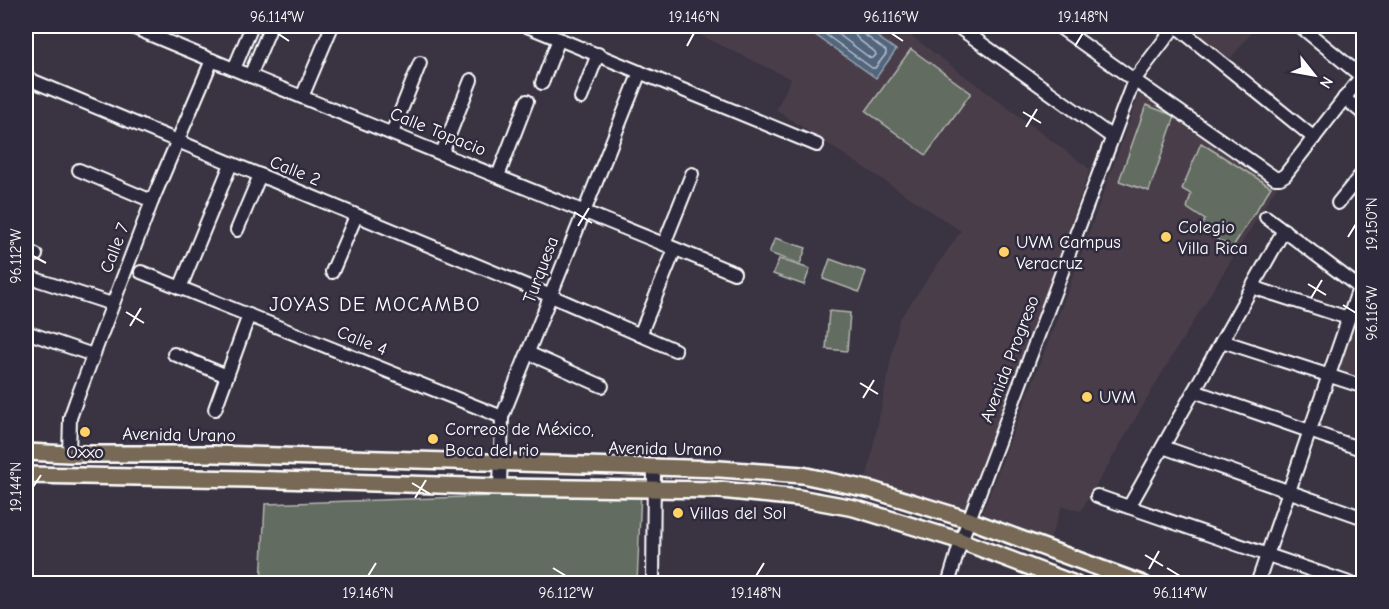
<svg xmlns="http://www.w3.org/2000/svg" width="1389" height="609" viewBox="0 0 1389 609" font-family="'Comic Neue',sans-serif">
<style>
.built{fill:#483e48}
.green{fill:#636c60;stroke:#b1b6b0;stroke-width:1.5}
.water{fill:#51657d;stroke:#97a3b1;stroke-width:1.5}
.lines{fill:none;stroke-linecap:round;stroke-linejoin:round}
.shore{stroke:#b9c1cb;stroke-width:1.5}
.minor-casing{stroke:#fff;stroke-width:16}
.major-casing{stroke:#fff;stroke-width:20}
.minor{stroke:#2f2a3d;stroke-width:12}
.major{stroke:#776954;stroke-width:15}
.ticks{fill:none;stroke:#fff;stroke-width:2}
.poi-dot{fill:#ffd166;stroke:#2f2a3d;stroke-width:2}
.labels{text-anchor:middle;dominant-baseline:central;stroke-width:5;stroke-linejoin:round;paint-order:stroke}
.street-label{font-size:18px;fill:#fff;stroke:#2f2a3d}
.poi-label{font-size:18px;fill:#fff;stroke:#2f2a3d;text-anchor:start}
.neighbourhood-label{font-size:20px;letter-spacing:1.5px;fill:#fff;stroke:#2f2a3d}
.neatline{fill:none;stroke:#fff;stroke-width:2}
.ticks-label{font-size:15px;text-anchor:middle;fill:#fff}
</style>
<rect width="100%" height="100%" fill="#3a3342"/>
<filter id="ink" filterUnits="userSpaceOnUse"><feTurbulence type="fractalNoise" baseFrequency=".0167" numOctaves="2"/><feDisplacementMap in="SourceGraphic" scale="12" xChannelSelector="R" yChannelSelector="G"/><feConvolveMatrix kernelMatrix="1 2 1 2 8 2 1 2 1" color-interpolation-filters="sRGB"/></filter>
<g filter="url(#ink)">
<g class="built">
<polygon points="681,26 898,26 1090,169 966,517 866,481 899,320 961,231 776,110 791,79"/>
<polygon points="1189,26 1257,26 1230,59"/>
<polygon points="1141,89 1279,183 1174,353 1081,511 1062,506 1050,539 982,513 1068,290"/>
<polygon points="1360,302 1364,304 1363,382 1336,373"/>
</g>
<g class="green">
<polygon points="911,49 971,93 926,155 866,111"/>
<polygon points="1146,105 1175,116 1149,191 1119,181"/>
<polygon points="1201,143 1271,187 1232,248 1200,229 1205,220 1187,208 1191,194 1182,189"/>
<polygon points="775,238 806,248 800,264 769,253"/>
<polygon points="779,259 810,269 804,285 773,274"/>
<polygon points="830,259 866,272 859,292 823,279"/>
<polygon points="829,311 850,313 847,351 826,349"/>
<polygon points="641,491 637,583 261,584 265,504"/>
</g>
<polygon class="water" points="820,26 862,26 896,50 876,78 814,34"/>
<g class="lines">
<g class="shore">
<polyline points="825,26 825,34 872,68 875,68 886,54 886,51 861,32 859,26"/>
<path d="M832,26l2,5 36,27h3l3,-3 -1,-3c-9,-8 -22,-13 -23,-26"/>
</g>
<g class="minor-casing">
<g id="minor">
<path d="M130,26c200,84 403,164 604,247"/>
<polyline points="527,26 817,145"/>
<polyline points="957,26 1112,137"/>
<polyline points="1058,26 1134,80 1275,178 1280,178 1285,175 1364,73"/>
<polyline points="1176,26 1314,138"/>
<polyline points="1300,26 1361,76"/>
<polyline points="234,69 252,26"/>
<polyline points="250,76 271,26"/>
<polyline points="26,78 551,296 675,350"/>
<polyline points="542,83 559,39"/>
<polyline points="302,97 332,26"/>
<polyline points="581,98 598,54"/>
<polyline points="1344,98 1364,114"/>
<polyline points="392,133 420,63"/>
<polyline points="442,153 471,80"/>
<polyline points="79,170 152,201"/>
<polyline points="498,176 527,101"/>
<polyline points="1338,203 1364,171"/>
<polyline points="1266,217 1364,291"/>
<polyline points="237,230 260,175"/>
<polyline points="664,244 692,174"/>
<polyline points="26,251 36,255"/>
<polyline points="141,272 502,417"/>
<polyline points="332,272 356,216"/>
<polyline points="26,276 112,304"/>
<polyline points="1252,287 1348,318"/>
<polyline points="180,288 231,164"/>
<polyline points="26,332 93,355"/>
<polyline points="640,335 675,249"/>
<polyline points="1222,341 1364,387"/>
<polyline points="528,353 602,386"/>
<polyline points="174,354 227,376"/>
<polyline points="1194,391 1364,450"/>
<polyline points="215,409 249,315"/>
<polyline points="1163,447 1364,518"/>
<polyline points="69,454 70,418 76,401 152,201 212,60"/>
<polyline points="500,487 502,417 640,72"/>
<polyline points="1097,496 1352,584"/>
<polyline points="1129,507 1284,230"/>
<polyline points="653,584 654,468"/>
<polyline points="948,584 961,541 1000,437 1134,80 1175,26"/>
<polyline points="1257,584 1359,288 1364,282"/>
</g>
</g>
<g class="major-casing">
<g id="major">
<polyline points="26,452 69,454 214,454 720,469 802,475 872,490 969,520 1143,584"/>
<polyline points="26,475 248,479 500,487 720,490 799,498 854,508 961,541 1075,584"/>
</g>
</g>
<use href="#minor" class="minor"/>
<use href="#major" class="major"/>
</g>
</g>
<path class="ticks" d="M277,33l12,8M891,33l12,8M687,46l7,-13M1075,46l8,-13M1023,112l18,11M1026,127l11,-18M574,212l18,11M578,226l11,-18M1348,237l8,-13M33,256l13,7M1308,284l18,11M1311,298l11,-18M1343,305l13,8M126,312l18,11M130,326l11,-18M860,383l18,11M863,398l11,-18M412,483l18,11M33,487l8,-12M415,498l11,-18M1145,555l18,11M553,568l13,8M1167,568l13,8M1149,569l10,-18M368,576l8,-13M756,576l8,-13"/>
<g class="poi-dot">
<circle cx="1166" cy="237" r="6"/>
<circle cx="1004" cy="252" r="6"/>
<circle cx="1087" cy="397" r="6"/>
<circle cx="85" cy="432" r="6"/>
<circle cx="433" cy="439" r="6"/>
<circle cx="678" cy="513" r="6"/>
</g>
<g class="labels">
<g class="street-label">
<text transform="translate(438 132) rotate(22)">Calle Topacio</text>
<text transform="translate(295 171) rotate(22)">Calle 2</text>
<text transform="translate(115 248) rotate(-69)">Calle 7</text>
<text transform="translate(541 270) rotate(-69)">Turquesa</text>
<text transform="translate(362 341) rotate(22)">Calle 4</text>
<text transform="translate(1010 359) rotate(-69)">Avenida Progreso</text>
<text transform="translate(179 435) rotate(1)">Avenida Urano</text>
<text transform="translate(665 449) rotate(1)">Avenida Urano</text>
</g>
<g class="poi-label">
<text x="1178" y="227">Colegio<tspan x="1178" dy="21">Villa Rica</tspan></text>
<text x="1016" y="242">UVM Campus<tspan x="1016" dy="21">Veracruz</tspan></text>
<text x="1099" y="397">UVM</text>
<text x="445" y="429">Correos de México,<tspan x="445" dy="21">Boca del rio</tspan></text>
<text x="85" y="452" text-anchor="middle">Oxxo</text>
<text x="690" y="513">Villas del Sol</text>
</g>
<g class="neighbourhood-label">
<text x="375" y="304">JOYAS DE MOCAMBO</text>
</g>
</g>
<rect width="1389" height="609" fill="none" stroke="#2f2a3d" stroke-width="66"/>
<g transform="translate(1314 75) rotate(121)" stroke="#2f2a3d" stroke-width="4.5" paint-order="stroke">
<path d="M0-4.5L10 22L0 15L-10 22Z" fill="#ffffff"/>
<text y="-9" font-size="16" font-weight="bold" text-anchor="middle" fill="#ffffff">N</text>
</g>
<rect x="33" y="33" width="1323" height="543" class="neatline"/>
<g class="ticks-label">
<text x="277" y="22">96.114°W</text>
<text x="694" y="22">19.146°N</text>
<text x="891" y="22">96.116°W</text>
<text x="1083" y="22">19.148°N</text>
<text transform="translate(1372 224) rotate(-90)" y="5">19.150°N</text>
<text transform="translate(16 256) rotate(-90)" y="5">96.112°W</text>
<text transform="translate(1372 313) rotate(-90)" y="5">96.116°W</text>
<text transform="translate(16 487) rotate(-90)" y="5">19.144°N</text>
<text x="368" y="598">19.146°N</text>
<text x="566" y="598">96.112°W</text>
<text x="756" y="598">19.148°N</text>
<text x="1180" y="598">96.114°W</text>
</g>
</svg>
